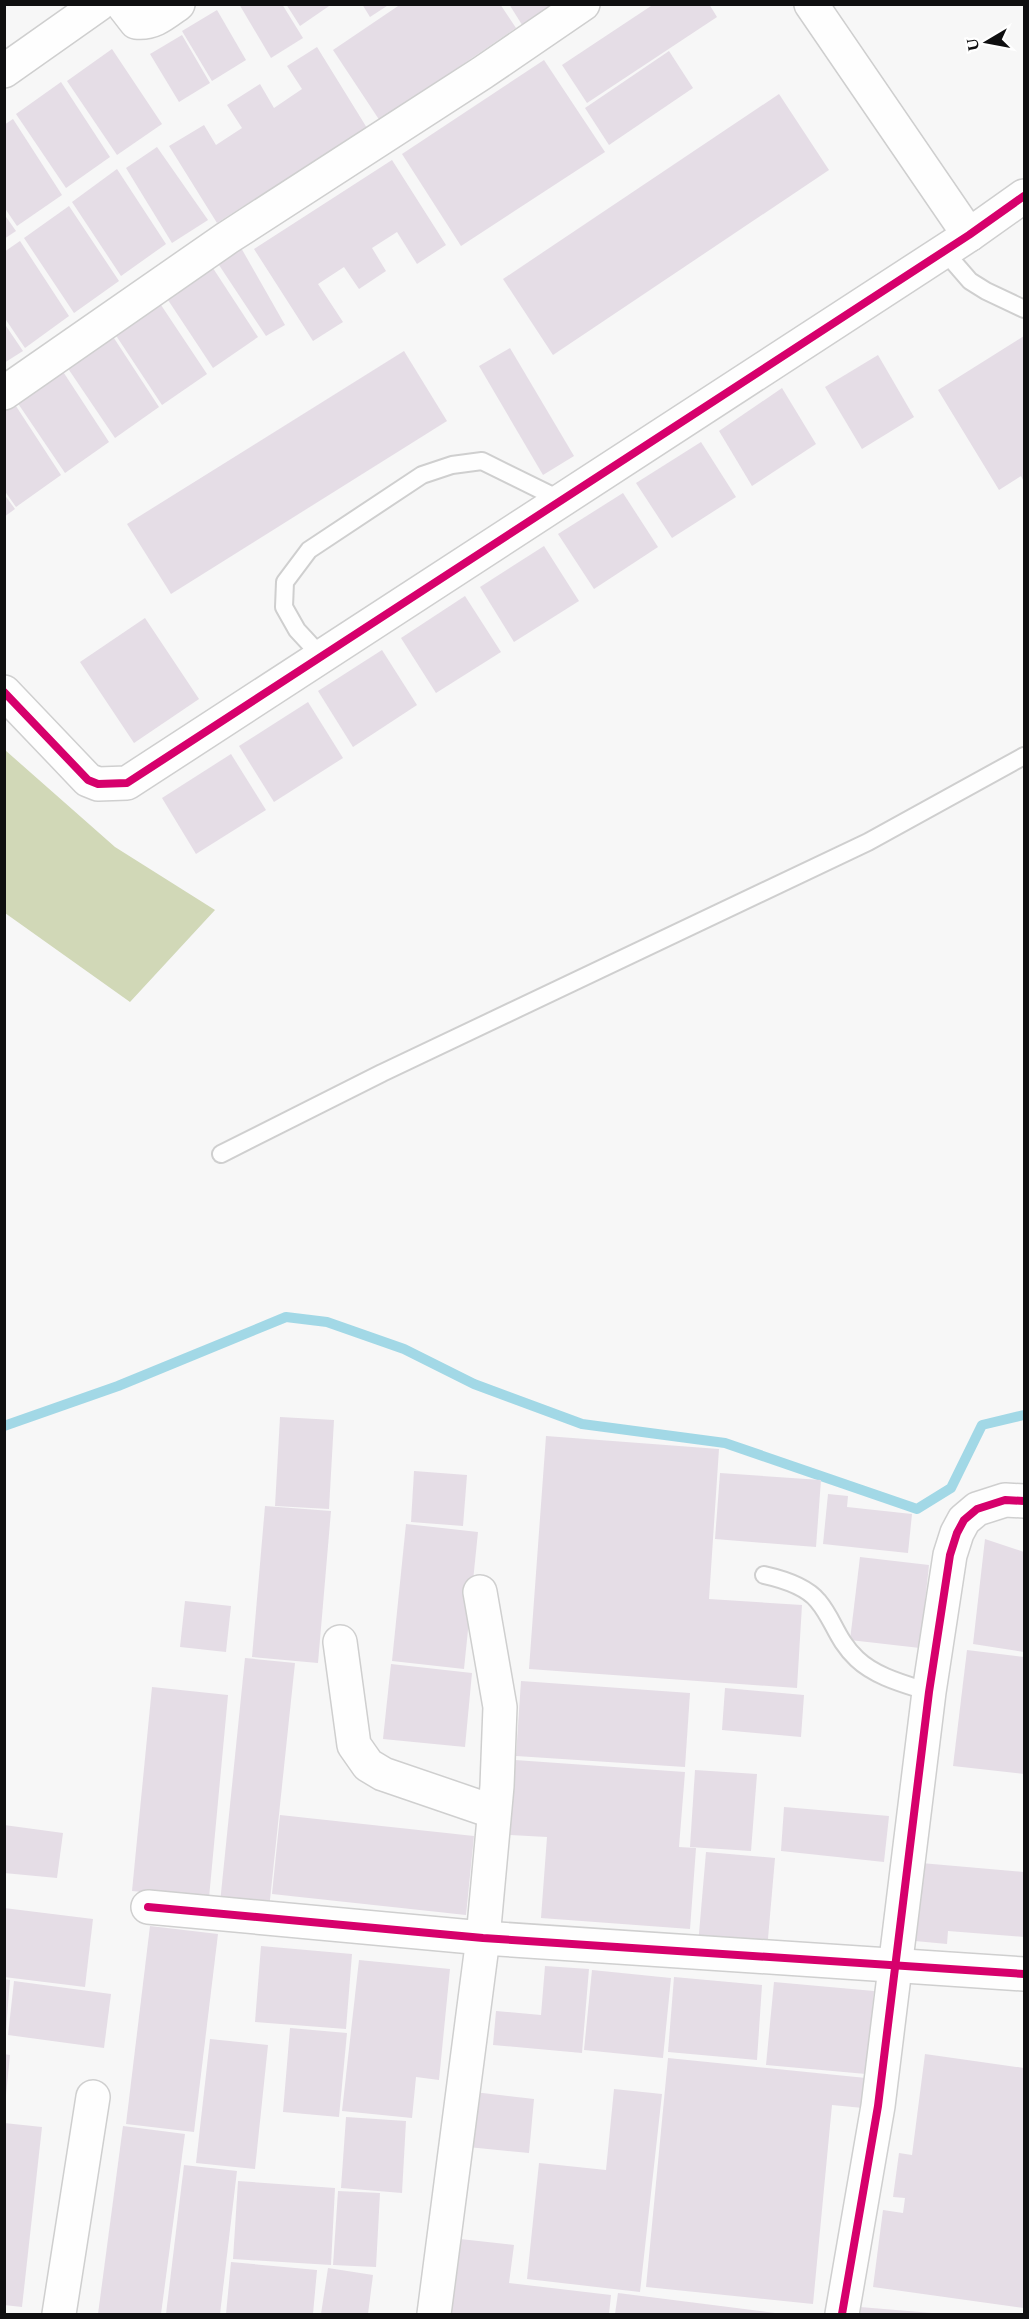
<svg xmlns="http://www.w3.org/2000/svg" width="1029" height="2319" viewBox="0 0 1029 2319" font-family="Spectral,serif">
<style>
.forest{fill:#d1d8b7}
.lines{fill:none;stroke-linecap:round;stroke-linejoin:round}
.stream{stroke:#a2d8e6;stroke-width:10}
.building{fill:#e5dde6}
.lane-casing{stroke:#cfcfcf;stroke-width:20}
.street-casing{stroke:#cfcfcf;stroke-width:36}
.lane{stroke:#fefefe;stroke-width:16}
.street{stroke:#fefefe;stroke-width:33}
.cycleway-casing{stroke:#fff;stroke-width:11}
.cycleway{stroke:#d6006c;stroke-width:8}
</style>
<rect width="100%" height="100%" fill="#f7f7f7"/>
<polygon class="forest" points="5,750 115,847 215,910 130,1002 5,913"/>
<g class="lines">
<polyline class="stream" points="4,1426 118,1386 286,1317 327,1322 404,1349 474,1384 582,1424 725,1443 917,1509 951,1488 982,1425 1024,1415"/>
</g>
<g class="building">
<polygon points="239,4 282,4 303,38 271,58"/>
<polygon points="286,4 332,4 300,26"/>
<polygon points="362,4 390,4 370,17"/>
<polygon points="401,4 500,4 516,28 380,121 333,50"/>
<polygon points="509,4 560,4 524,28"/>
<polygon points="654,4 709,4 717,17 587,103 562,65"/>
<polygon points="217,10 246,60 212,81 182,31"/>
<polygon points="182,35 210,83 179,102 150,54"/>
<polygon points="317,47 367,128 217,223 169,146 204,125 216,145 242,128 227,105 260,84 274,108 302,89 287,66"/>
<polygon points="112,49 162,124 117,155 67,81"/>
<polygon points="669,51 693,88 609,145 585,108"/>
<polygon points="544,60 605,152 461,246 402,154"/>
<polygon points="61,82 110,157 66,188 16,114"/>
<polygon points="779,94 829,170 553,355 503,279"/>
<polygon points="13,119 62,195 17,226 4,207 4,125"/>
<polygon points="157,147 208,220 172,243 126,168"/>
<polygon points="392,160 446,245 417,264 397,232 372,248 386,271 359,289 344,267 318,284 343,322 313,341 254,249"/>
<polygon points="117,169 166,244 121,276 72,202"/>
<polygon points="69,206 119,281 74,313 24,238"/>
<polygon points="4,214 16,231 4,239"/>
<polygon points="20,241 69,316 25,348 4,317 4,252"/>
<polygon points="240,246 285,325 266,336 217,262"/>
<polygon points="209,262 258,337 213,368 164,294"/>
<polygon points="157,299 207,374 162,405 113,331"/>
<polygon points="4,323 23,351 4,363"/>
<polygon points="110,332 159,407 115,438 65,364"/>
<polygon points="1024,336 1024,482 1021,476 999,490 938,390"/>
<polygon points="510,348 574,456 543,475 479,366"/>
<polygon points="404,351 447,421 171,594 127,524"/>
<polygon points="878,355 914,417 862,449 825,387"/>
<polygon points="60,367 109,442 65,473 15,399"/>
<polygon points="782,388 816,444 752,486 719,431"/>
<polygon points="12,400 61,475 16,507 4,490 4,406"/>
<polygon points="701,442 736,497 672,538 636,483"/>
<polygon points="623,493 658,547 594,589 558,534"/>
<polygon points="4,494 15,509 4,517"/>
<polygon points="544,546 579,601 514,642 480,587"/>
<polygon points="465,596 501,652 436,693 401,638"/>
<polygon points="145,618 199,699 134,743 80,662"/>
<polygon points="382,650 417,705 353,747 318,691"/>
<polygon points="308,702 343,758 274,802 239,746"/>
<polygon points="231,754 266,810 196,854 162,798"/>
<polygon points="280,1417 334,1420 329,1509 275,1506"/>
<polygon points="546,1436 719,1449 709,1599 802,1605 797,1688 529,1669"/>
<polygon points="414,1471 467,1475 463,1526 411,1522"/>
<polygon points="720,1473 821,1480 816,1547 715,1539"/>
<polygon points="828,1494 848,1496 847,1507 912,1514 908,1553 823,1544"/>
<polygon points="265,1506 331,1511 318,1663 252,1657"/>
<polygon points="406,1524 478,1532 464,1669 392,1661"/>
<polygon points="985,1539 1024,1552 1024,1652 973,1644"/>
<polygon points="860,1557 929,1565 920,1648 850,1640"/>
<polygon points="185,1601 231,1606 226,1652 180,1647"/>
<polygon points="967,1650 1024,1657 1024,1774 953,1766"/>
<polygon points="245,1658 295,1663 269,1909 220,1903"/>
<polygon points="391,1664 472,1673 465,1747 383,1739"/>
<polygon points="521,1681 690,1693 685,1767 516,1756"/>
<polygon points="152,1687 228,1695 209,1898 132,1891"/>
<polygon points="725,1688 804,1695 801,1737 722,1730"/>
<polygon points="515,1760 685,1772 679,1847 696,1848 690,1929 541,1918 547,1837 510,1835"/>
<polygon points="695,1770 757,1774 751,1851 690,1847"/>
<polygon points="784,1807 889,1816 884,1862 781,1851"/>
<polygon points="280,1815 474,1836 466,1915 272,1894"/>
<polygon points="4,1825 63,1833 57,1878 4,1873"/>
<polygon points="706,1852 775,1858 767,1950 698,1945"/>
<polygon points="921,1863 1024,1872 1024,1937 948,1931 947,1944 915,1941"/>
<polygon points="4,1908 93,1919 85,1987 4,1977"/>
<polygon points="150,1926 218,1934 194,2132 126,2124"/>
<polygon points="261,1946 352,1954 346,2029 255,2022"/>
<polygon points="359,1960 450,1969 439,2080 416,2077 412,2118 342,2111"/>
<polygon points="545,1966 589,1969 582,2053 493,2045 496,2011 541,2015"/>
<polygon points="592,1970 671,1978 663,2058 584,2050"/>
<polygon points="674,1977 762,1985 757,2060 668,2052"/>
<polygon points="4,1979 10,1980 6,2030 4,2030"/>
<polygon points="14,1981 111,1994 104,2048 8,2035"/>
<polygon points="774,1982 874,1991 866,2074 766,2065"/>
<polygon points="290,2028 347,2033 339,2117 283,2112"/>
<polygon points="210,2039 268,2045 255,2169 196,2163"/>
<polygon points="4,2054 10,2055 6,2095 4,2094"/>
<polygon points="925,2054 1024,2068 1024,2308 873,2287 883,2210 903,2213 905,2198 893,2197 899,2153 912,2155"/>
<polygon points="668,2058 866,2078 863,2108 832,2105 813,2304 646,2287"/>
<polygon points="614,2089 662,2094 640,2292 527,2279 539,2163 606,2170"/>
<polygon points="474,2092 534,2099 529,2153 468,2147"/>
<polygon points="346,2117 406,2121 402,2193 341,2188"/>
<polygon points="4,2123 42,2127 22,2307 4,2305"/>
<polygon points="123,2126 185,2134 161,2314 98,2314"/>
<polygon points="184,2165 237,2171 220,2314 166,2314"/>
<polygon points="238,2181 335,2188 331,2265 233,2259"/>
<polygon points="338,2191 380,2193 376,2267 333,2265"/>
<polygon points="451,2238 514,2245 509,2283 611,2295 609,2314 442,2314"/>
<polygon points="231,2262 317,2270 313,2314 226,2314"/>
<polygon points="328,2268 373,2275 368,2314 321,2314"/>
<polygon points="618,2293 775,2313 775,2314 615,2314"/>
<polygon points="860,2307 932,2313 932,2314 860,2314"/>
</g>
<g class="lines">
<g class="lane-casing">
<g id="lane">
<polyline points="944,251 970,281 986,291 1024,309"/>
<polyline points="321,656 297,630 284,607 285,582 309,550 422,475 452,465 482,461 561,500"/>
<polyline points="221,1154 382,1073 868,842 1024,756"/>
<path d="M764,1575c18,4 42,11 54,26 16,19 18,38 39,58 19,18 48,25 72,33"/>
</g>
</g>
<g class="street-casing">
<g id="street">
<path d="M122,4l14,18c17,2 28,-8 42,-18"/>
<polyline points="811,4 969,235"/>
<polyline points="4,71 99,4"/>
<polyline points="4,393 227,238 482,73 583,4"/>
<polyline points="4,692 88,780 98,784 127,783 969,235 1024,196"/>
<polyline points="340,1642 354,1745 368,1765 383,1774 494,1812"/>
<polyline points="148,1907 483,1938 1024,1974"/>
<polyline points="59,2314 93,2097"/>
<polyline points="434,2314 483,1938 497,1786 500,1707 480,1592"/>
<polyline points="842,2314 878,2106 929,1692 950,1555 957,1533 964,1520 977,1509 1005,1500 1024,1501"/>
</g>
</g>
<use href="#lane" class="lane"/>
<use href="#street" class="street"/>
<g class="cycleway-casing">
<g id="cycleway">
<polyline points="4,692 88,780 98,784 127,783 969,235 1024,196"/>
<polyline points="148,1907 483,1938 1024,1974"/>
<polyline points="842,2314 878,2106 929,1692 950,1555 957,1533 964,1520 977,1509 1005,1500 1024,1501"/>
</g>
</g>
<use href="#cycleway" class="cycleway"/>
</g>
<rect width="1029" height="2319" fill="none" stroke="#0f0f10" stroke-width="12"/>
<g transform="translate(987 42) rotate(260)" stroke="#ffffff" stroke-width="4.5" paint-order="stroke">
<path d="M0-4.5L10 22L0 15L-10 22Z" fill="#0f0f10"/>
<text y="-9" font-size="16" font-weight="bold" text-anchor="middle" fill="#0f0f10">U</text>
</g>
</svg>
